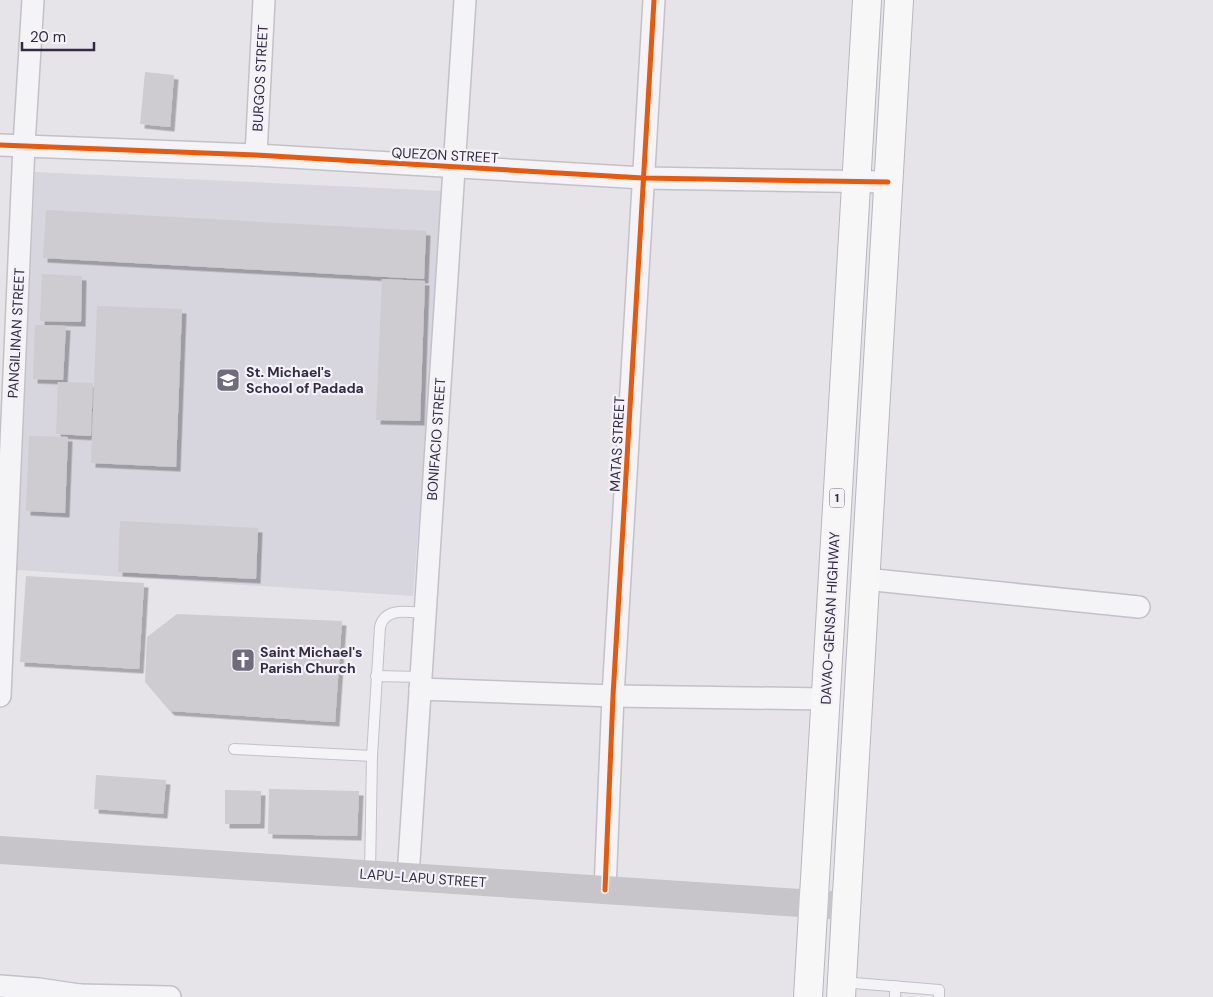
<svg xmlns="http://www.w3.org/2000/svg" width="1213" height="997" viewBox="0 0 1213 997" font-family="'DM Sans',sans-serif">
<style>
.built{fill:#d7d5de}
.building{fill:#cecbd1;filter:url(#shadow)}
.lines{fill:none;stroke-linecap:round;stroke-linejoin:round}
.lane-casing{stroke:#c3c1c6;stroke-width:12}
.street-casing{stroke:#c3c1c6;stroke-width:24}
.highway-casing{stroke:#b9b6be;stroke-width:30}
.lane{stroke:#f4f3f6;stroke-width:10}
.street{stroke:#f4f3f6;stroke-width:21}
.secondary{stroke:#c7c4ca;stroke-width:28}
.highway{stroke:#f7f7f7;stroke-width:28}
.cycleway-casing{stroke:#f4f2f8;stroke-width:8}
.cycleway{stroke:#e8590c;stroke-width:5}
.labels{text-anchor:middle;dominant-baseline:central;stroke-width:4.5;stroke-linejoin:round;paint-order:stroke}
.shield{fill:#f4f2f8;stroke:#6c6779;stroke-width:1}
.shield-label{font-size:12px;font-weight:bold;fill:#322b42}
.street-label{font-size:14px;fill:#322b42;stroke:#f4f2f8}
.poi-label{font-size:14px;font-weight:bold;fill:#322b42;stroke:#f4f2f8;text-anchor:start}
</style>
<defs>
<filter id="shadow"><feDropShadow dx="4.5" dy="4.5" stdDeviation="0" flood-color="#0004"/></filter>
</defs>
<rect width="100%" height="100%" fill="#e6e4e9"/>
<polygon class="built" points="35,172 445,191 413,596 17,570"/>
<g class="building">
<polygon points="145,72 174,75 170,127 140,124"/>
<polygon points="46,210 426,231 424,279 43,258"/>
<polygon points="42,274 82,276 81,322 40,321"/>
<polygon points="382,279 425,281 420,421 376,420"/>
<polygon points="97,306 182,309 176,467 91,463"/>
<polygon points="35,325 66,326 63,380 33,379"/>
<polygon points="58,382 93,383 91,436 56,434"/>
<polygon points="29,436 68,437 65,513 26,511"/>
<polygon points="120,521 258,528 256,579 118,572"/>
<polygon points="26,576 144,583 139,669 20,662"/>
<polygon points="177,614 342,621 335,722 170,711 145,682 147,637"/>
<polygon points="96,775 166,780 163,814 94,809"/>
<polygon points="269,789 359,791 357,836 268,834"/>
<polygon points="225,790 261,791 260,824 225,824"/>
</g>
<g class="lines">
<g class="lane-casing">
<g id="lane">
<polyline points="376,676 420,677"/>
<polyline points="234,749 372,756"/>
<path d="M370,873l2,-117 8,-129c5,-20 28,-15 44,-14"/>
<polyline points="842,982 939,990 939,997"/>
<polyline points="895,997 895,986"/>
</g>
</g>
<g class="street-casing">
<g id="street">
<polyline points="0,145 256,155 643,178 888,182"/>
<polyline points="256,155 264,0"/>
<polyline points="865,579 1139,607"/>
<polyline points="420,689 613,696 825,699"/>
<polyline points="0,696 24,145 33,0"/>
<path d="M408,877c18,-292 40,-584 57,-877"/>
<polyline points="605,890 613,696 654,0"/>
<polyline points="0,986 39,989 79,995 79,997"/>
<polyline points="79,995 170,997"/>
</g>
</g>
<g class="highway-casing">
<g id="highway">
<polyline points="808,997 867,0"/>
<polyline points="841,997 899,0"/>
</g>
</g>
<use href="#lane" class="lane"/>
<use href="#street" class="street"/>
<polyline class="secondary" points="0,850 846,906"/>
<use href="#highway" class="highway"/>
<g class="cycleway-casing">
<g id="cycleway">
<polyline points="0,145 256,155 643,178 888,182"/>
<polyline points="605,890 613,696 654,0"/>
</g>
</g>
<use href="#cycleway" class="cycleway"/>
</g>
<defs>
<g id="school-square" transform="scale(1.25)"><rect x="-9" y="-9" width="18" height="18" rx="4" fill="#716c7c" stroke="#f4f2f8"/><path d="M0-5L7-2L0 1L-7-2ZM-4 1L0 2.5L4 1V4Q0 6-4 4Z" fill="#fff"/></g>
<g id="church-square" transform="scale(1.25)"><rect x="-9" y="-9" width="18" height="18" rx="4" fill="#716c7c" stroke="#f4f2f8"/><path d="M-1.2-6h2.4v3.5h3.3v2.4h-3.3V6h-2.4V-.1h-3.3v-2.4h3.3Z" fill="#fff"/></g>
</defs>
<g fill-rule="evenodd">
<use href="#school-square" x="228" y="380"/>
<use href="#church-square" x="243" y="660"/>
</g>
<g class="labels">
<rect class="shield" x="829.5" y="488.5" width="15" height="19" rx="4"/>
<g class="shield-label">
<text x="837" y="498">1</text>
</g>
<g class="street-label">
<text transform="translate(260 78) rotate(-87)">BURGOS STREET</text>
<text transform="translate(445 155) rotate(3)">QUEZON STREET</text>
<text transform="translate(16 333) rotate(-87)">PANGILINAN STREET</text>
<text transform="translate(436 439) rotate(-86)">BONIFACIO STREET</text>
<text transform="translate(617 444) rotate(-87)">MATAS STREET</text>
<text transform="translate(830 618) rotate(-87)">DAVAO-GENSAN HIGHWAY</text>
<text transform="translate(423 878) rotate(4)">LAPU-LAPU STREET</text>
</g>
<g class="poi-label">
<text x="246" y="372">St. Michael's<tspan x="246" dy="16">School of Padada</tspan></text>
<text x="260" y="652">Saint Michael's<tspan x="260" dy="16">Parish Church</tspan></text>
</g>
</g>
<path d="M22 42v8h72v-8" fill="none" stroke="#322b42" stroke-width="2.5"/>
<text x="30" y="42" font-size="15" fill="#322b42" stroke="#f4f2f8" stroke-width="4" paint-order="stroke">20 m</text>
</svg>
